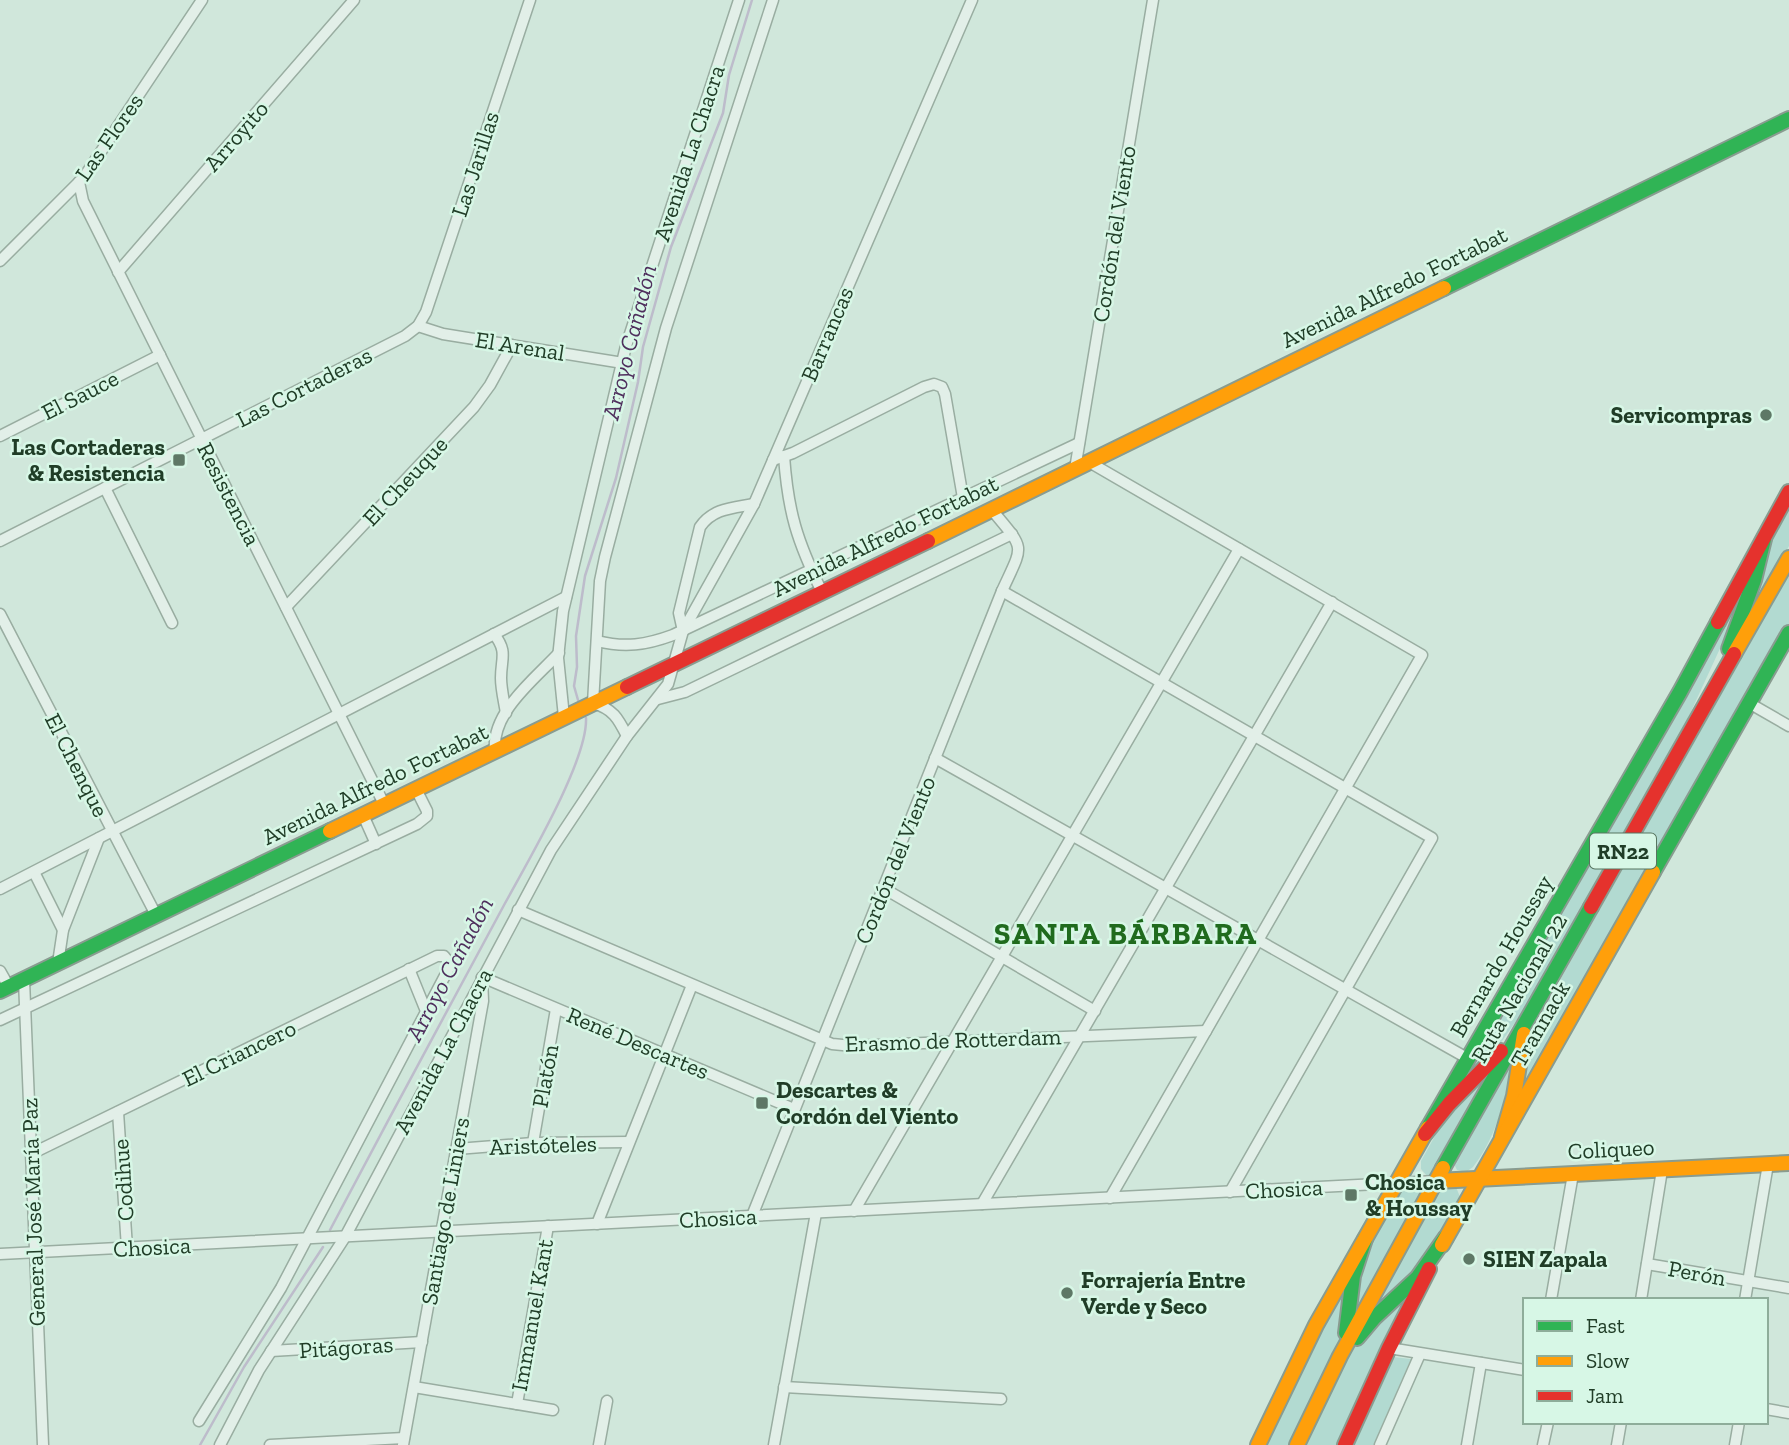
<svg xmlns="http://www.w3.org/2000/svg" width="1789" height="1445" viewBox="0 0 1789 1445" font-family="'Zilla Slab',serif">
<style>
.green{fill:#b2dad1}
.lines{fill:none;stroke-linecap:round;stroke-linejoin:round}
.stream{stroke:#bdbccb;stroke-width:2.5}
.street-casing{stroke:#99ada1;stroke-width:13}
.fast-casing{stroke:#899c90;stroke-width:18}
.slow-casing{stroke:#899c90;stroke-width:18}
.jam-casing{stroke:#899c90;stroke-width:18}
.street{stroke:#e2efe8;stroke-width:10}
.fast{stroke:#30b455;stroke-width:14}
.slow{stroke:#ff9f0a;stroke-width:14}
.jam{stroke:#e5322d;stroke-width:14}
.poi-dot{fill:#5e7866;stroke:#d7f7e6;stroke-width:2.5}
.labels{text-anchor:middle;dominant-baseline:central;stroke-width:5;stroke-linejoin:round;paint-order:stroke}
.shield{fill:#d7f7e6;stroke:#577560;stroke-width:2}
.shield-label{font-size:21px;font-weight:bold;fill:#203d27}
.street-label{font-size:23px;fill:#203d27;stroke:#d7f7e6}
.poi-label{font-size:23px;font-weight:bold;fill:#203d27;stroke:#d7f7e6;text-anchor:start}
.water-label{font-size:24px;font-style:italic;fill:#4f2f5d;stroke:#d7f7e6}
.district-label{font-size:30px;font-weight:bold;letter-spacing:2px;fill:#206b1e;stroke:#d7f7e6}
</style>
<rect width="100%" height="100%" fill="#d0e7db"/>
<g class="green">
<polygon points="1789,502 1789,546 1739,633 1772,538"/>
<polygon points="1789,574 1789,624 1523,1092 1532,1035 1542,1012"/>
<polygon points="1750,575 1746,592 1682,731 1521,1014 1488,1061 1453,1094 1693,687 1717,635"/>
<path d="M1515,1051c-8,40 -16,83 -42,116l-7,5 -9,-2 -2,-4 1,-6z"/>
<polygon points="1497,1063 1432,1176 1427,1176 1421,1169 1421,1161 1446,1116"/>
<polygon points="1439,1187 1456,1187 1460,1197 1427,1259 1359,1330"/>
<polygon points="1405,1188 1424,1188 1351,1324 1360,1261 1400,1190"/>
<polygon points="1350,1275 1343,1335 1291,1445 1265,1445 1300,1368"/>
<path d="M1418,1283l-78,162h-35c18,-37 33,-78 59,-110 15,-19 36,-35 54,-52z"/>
<polygon points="1393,1357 1411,1359 1374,1445 1353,1445"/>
</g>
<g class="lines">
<g class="stream">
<polyline points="578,700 574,686 577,667 576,636 585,576 616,478 638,382 643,347 671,247 723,113 729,75 752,0"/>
<path d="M330,1230c57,-108 115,-216 173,-323 22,-41 85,-146 83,-189"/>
<polyline points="200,1445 244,1367 323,1247"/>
</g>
<g class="street-casing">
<g id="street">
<polyline points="79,182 83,201 384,804"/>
<polyline points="0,261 84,177 202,0"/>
<polyline points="118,272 354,0"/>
<polyline points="418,326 443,334 623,363"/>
<polyline points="0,436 160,355"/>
<path d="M784,456c4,56 13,85 38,136"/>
<polyline points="773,460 793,453 924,387 934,384 942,387 945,394 963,498"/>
<polyline points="1089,462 1422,655 1110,1198"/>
<polyline points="1075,469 1153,0"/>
<polyline points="105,488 172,623"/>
<polyline points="0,541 405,336 418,326 426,312 530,0"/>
<polyline points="1002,591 1432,838 1230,1192"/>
<polyline points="286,607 474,407 490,385 512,345"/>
<polyline points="0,614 156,915"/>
<path d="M683,631l-4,-18 21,-86c13,-19 33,-19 54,-23"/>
<path d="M494,634c14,18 7,24 7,44 0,11 3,23 5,35"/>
<path d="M597,641c28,7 49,4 76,-6l406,-192"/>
<polyline points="658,699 685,692 1012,534"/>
<polyline points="1749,703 1789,726"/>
<polyline points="564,717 558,658 563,611 626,346 739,0"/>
<path d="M627,736c-9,-18 -14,-27 -34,-33l7,-122 5,-24 61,-229 107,-328"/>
<path d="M495,751c-4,-39 40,-72 64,-98"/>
<polyline points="935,758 1467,1058"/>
<polyline points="363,815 376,844"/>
<polyline points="34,872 63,930"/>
<polyline points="883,888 1095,1011"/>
<polyline points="0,889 566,597"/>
<polyline points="518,910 832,1044 853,1046 1206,1031"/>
<polyline points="58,963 63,930 99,838"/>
<polyline points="409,969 426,1011"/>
<polyline points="0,971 9,987"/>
<polyline points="482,977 794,1109"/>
<polyline points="24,980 43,1445"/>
<polyline points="0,1020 417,824 427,816 427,811 416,789"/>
<polyline points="118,1112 127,1248"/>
<polyline points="533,1143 556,1009"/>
<polyline points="457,1149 533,1143 629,1142"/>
<polyline points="31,1154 437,956 444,956 448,961 449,968 281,1288 199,1421"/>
<polyline points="982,1204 1332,602"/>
<polyline points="854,1211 1239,549"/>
<path d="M752,1216l250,-625c22,-48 24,-40 -10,-81"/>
<polyline points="597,1224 692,985"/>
<polyline points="0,1254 1436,1181"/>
<polyline points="1647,1264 1789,1288"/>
<polyline points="1551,1300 1573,1174"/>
<polyline points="1641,1300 1662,1170"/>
<polyline points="1745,1300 1768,1164"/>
<polyline points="1389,1348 1525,1370"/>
<polyline points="271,1351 422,1342"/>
<polyline points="414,1387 553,1410"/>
<polyline points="784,1387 1001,1399"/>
<polyline points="517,1404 548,1226"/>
<polyline points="1766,1409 1789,1413"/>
<polyline points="220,1445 259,1370 345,1237 551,850 627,736 668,684 683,631 754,504 972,0"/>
<polyline points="270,1445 404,1438"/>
<polyline points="403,1445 483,1001 482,978"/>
<polyline points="599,1445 607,1401"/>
<polyline points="774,1445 816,1213"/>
<polyline points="1380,1445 1420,1354"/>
<polyline points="1467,1445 1481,1363"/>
<polyline points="1543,1445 1548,1422"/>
<polyline points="1617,1445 1621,1422"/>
<polyline points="1735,1445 1739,1422"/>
</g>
</g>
<g class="fast-casing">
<g id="fast">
<polyline points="1444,288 1789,119"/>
<polyline points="1729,649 1754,580 1764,539"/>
<polyline points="1653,872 1789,633"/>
<polyline points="0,991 330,831"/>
<polyline points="1428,1128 1680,692 1718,622"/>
<polyline points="1443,1168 1591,907"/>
<polyline points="1346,1333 1353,1276 1365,1239"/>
<polyline points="1357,1338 1374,1318 1418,1277 1446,1237"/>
</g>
</g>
<g class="slow-casing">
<g id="slow">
<polyline points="928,541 1444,288"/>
<polyline points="1734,654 1789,558"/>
<polyline points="330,831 627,687"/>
<polyline points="1502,1137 1514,1096 1524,1034"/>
<polyline points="1436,1181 1789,1163"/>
<polyline points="1442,1245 1653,872"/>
<polyline points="1258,1445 1316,1325 1428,1128"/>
<polyline points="1297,1445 1340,1356 1443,1168"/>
</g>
</g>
<g class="jam-casing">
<g id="jam">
<polyline points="1718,622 1789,492"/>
<polyline points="627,687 928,541"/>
<polyline points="1591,907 1734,654"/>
<polyline points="1425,1134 1449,1104 1501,1051"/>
<polyline points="1345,1445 1389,1348 1429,1269"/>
</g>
</g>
<use href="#street" class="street"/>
<use href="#fast" class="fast"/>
<use href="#slow" class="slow"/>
<use href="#jam" class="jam"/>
</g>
<g class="poi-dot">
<circle cx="1766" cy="415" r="7"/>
<rect x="172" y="453" width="14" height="14" rx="3.5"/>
<rect x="755" y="1096" width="14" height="14" rx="3.5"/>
<rect x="1344" y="1188" width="14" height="14" rx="3.5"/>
<circle cx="1469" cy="1259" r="7"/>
<circle cx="1067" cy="1293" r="7"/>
</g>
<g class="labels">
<rect class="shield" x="1590" y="833.5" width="66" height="35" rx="5"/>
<g class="shield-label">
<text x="1623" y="851">RN22</text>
</g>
<g class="street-label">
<text transform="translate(236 136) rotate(-49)">Arroyito</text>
<text transform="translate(109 137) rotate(-55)">Las Flores</text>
<text transform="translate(689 153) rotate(-72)">Avenida La Chacra</text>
<text transform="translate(475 164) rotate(-72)">Las Jarillas</text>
<text transform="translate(1114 234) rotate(-81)">Cordón del Viento</text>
<text transform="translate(1394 287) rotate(-26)">Avenida Alfredo Fortabat</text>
<text transform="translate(827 334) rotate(-67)">Barrancas</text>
<text transform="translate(520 346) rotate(9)">El Arenal</text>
<text transform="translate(304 387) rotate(-27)">Las Cortaderas</text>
<text transform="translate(80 395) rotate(-27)">El Sauce</text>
<text transform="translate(405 481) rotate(-47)">El Cheuque</text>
<text transform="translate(229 494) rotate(63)">Resistencia</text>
<text transform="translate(885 536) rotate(-26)">Avenida Alfredo Fortabat</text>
<text transform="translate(77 765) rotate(63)">El Chenque</text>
<text transform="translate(375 784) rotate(-26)">Avenida Alfredo Fortabat</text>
<text transform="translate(895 860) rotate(-68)">Cordón del Viento</text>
<text transform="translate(1501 956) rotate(-60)">Bernardo Houssay</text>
<text transform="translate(1519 988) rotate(-60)">Ruta Nacional 22</text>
<text transform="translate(1540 1024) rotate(-60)">Trannack</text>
<text transform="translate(953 1040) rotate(-2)">Erasmo de Rotterdam</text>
<text transform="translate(638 1043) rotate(23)">René Descartes</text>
<text transform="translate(443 1051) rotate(-62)">Avenida La Chacra</text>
<text transform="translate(239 1053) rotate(-26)">El Criancero</text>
<text transform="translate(545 1076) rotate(-80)">Platón</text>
<text transform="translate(543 1145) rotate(-2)">Aristóteles</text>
<text transform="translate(1611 1149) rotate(-3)">Coliqueo</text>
<text transform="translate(123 1180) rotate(-94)">Codihue</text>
<text transform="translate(1284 1189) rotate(-3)">Chosica</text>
<text transform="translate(445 1211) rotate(-80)">Santiago de Liniers</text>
<text transform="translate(33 1212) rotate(-92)">General José María Paz</text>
<text transform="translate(718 1218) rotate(-3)">Chosica</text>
<text transform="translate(152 1247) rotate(-3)">Chosica</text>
<text transform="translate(1697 1273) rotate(10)">Perón</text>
<text transform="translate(532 1315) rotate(-80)">Immanuel Kant</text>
<text transform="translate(346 1347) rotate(-4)">Pitágoras</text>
</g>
<g class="poi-label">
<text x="1752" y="415" text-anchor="end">Servicompras</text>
<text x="165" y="447" text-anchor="end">Las Cortaderas<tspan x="165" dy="26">&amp; Resistencia</tspan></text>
<text x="776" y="1090">Descartes &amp;<tspan x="776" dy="26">Cordón del Viento</tspan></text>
<text x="1365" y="1182">Chosica<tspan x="1365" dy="26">&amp; Houssay</tspan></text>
<text x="1483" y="1259">SIEN Zapala</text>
<text x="1081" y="1280">Forrajería Entre<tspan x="1081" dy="26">Verde y Seco</tspan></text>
</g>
<g class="water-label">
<text transform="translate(629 342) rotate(-76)">Arroyo Cañadón</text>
<text transform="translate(449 969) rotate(-62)">Arroyo Cañadón</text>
</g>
<g class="district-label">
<text x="1126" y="934">SANTA BÁRBARA</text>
</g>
</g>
<rect x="1523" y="1298" width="245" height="126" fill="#d7f7e6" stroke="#8ead9a" stroke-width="2"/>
<rect x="1537" y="1321" width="35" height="10" fill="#30b455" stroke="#8ead9a" stroke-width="2"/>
<text x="1586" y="1333" font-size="21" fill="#203d27">Fast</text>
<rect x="1537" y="1356" width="35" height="10" fill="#ff9f0a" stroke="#8ead9a" stroke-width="2"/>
<text x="1586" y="1368" font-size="21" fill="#203d27">Slow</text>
<rect x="1537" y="1391" width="35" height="10" fill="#e5322d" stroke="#8ead9a" stroke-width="2"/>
<text x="1586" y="1403" font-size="21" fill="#203d27">Jam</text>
</svg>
